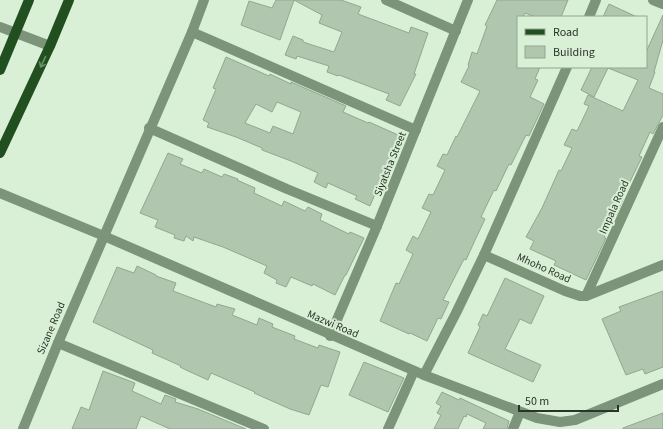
<svg xmlns="http://www.w3.org/2000/svg" width="663" height="429" viewBox="0 0 663 429" font-family="'Source Sans 3',sans-serif">
<style>
.building{fill:#b0c6ae;stroke:#91a78f;fill-rule:evenodd}
.lines{fill:none;stroke-linecap:round;stroke-linejoin:round}
.minor{stroke:#7c947a;stroke-width:10}
.major{stroke:#224f20;stroke-width:10}
.oneway{stroke:#6b8f69}
.labels{text-anchor:middle;dominant-baseline:central;stroke-width:4;stroke-linejoin:round;paint-order:stroke}
.street-label{font-size:11px;fill:#2b342a;stroke:#d9f0d6}
</style>
<rect width="100%" height="100%" fill="#d9f0d6"/>
<g class="building">
<polygon points="276,0 341,0 361,7 358,14 409,33 411,27 428,33 414,74 416,74 400,106 386,100 389,94 339,75 338,76 327,72 329,66 297,56 296,59 285,55 293,36 303,40 303,42 334,52 342,32 319,23 322,15 294,0 280,40 241,25 249,1 272,8"/>
<polygon points="497,0 568,0 561,17 535,17 525,13 523,17 518,17 518,67 540,67 535,79 538,80 530,97 544,104 529,136 526,135 511,165 509,164 496,191 494,190 481,217 485,219 476,238 466,260 464,259 443,300 449,302 441,319 438,318 427,341 410,333 409,334 380,321 396,283 399,284 413,254 406,250 413,236 418,239 431,212 422,208 429,194 433,195 445,170 437,166 443,154 447,155 456,136 457,137 480,91 461,82 469,66 468,65 472,52 477,54 487,26 485,25"/>
<polygon points="609,4 637,17 603,17"/>
<polygon points="663,15 663,40 654,72 655,72 649,88 663,94 663,115 653,134 650,132 639,156 642,157 622,198 623,199 616,215 614,214 604,237 606,238 586,280 554,265 556,261 530,249 534,241 526,237 542,208 559,170 561,171 572,148 564,145 572,129 577,131 589,106 584,104 588,95 623,111 638,80 608,68 594,97 581,90 592,67 646,67 646,52"/>
<path d="M226,57l43,19 1,-2 21,10v-2l55,24 -3,6 25,11 1,-1 36,16 -6,14 -1,-1 -5,10 -1,-1 -10,21 2,1 -6,13 -3,-1 -5,12 -15,-7 2,-3 -29,-13 -2,5 -12,-6 4,-9 -27,-12 -29,-11v-2l-26,-11 -29,-10 2,-4 -6,-3 13,-31 -3,-1zM277,102l24,10 -8,22 -20,-8 -3,7 -25,-10 11,-19 16,8z"/>
<polygon points="168,153 183,159 180,164 202,173 204,169 222,177 224,174 238,179 237,180 255,188 254,193 282,206 284,201 305,211 308,207 322,214 320,220 349,234 350,232 364,238 346,275 345,275 335,295 313,284 312,286 291,277 286,287 276,283 277,280 264,273 267,266 223,247 194,237 193,241 186,236 184,241 174,238 175,235 155,227 158,220 140,213"/>
<polygon points="137,266 156,275 156,276 176,283 173,291 216,307 217,304 235,309 232,315 257,325 259,318 273,324 272,327 295,336 294,339 318,348 319,345 340,352 328,387 321,385 309,415 290,409 254,393 255,392 211,373 208,380 186,370 180,367 181,366 152,353 153,350 93,322 117,267 134,273"/>
<polygon points="505,278 544,296 531,324 520,319 505,349 541,365 533,382 468,353 480,327 478,325 483,314 487,316"/>
<polygon points="663,291 663,367 645,374 643,369 626,375 602,319 621,311 619,307"/>
<polygon points="364,362 404,378 388,412 349,395"/>
<polygon points="103,371 135,383 132,391 161,404 165,395 176,399 175,402 198,409 246,429 170,429 141,416 136,429 72,429 81,407 89,410"/>
<polygon points="442,392 459,400 460,398 509,421 507,429 483,429 486,423 467,414 466,417 464,416 458,429 434,429 441,415 437,413 441,406 436,403"/>
<polygon points="663,413 663,429 623,429 623,428"/>
</g>
<g class="lines">
<g class="minor">
<polyline points="386,0 456,31"/>
<polyline points="653,0 663,4"/>
<polyline points="589,17 596,0"/>
<polyline points="0,27 50,46"/>
<polyline points="192,32 416,130"/>
<polyline points="149,128 287,189 377,226"/>
<polyline points="0,193 104,236 424,375 537,418 560,422 575,420 663,384"/>
<polyline points="484,255 565,291 580,296 586,296 663,265"/>
<polyline points="586,296 663,127"/>
<polyline points="330,336 377,226 468,0"/>
<polyline points="58,343 264,429"/>
<polyline points="424,375 456,313 484,255 567,67"/>
<polyline points="23,429 58,343 192,32 204,0"/>
<polyline points="388,429 414,371"/>
<polyline points="513,429 520,412"/>
</g>
<g class="major">
<polyline points="0,70 29,0"/>
<polyline points="0,153 50,46 69,0"/>
</g>
</g>
<defs><path id="oneway-shaft" d="M-6 0H5M1.5-3L5.5 0L1.5 3" fill="none" stroke-width="1.6" stroke-linecap="round" stroke-linejoin="round"/></defs>
<use class="oneway" href="#oneway-shaft" transform="translate(43 62) rotate(115)"/>
<g class="labels">
<g class="street-label">
<text transform="translate(390 164) rotate(-68)">Siyatsha Street</text>
<text transform="translate(614 207) rotate(-66)">Impala Road</text>
<text transform="translate(544 268) rotate(24)">Mhoho Road</text>
<text transform="translate(333 324) rotate(23)">Mazwi Road</text>
<text transform="translate(51 328) rotate(-67)">Sizane Road</text>
</g>
</g>
<rect x="517" y="16" width="130" height="52" fill="#d9f0d6" stroke="#93a591"/>
<rect x="525" y="29" width="20" height="6" fill="#224f20" stroke="#93a591"/>
<text x="553" y="36" font-size="12" fill="#2b342a">Road</text>
<rect x="525" y="46" width="20" height="12" fill="#b0c6ae" stroke="#93a591"/>
<text x="553" y="56" font-size="12" fill="#2b342a">Building</text>
<path d="M519 405v6h99v-6" fill="none" stroke="#2b342a" stroke-width="2"/>
<text x="525" y="405" font-size="12" fill="#2b342a" stroke="#d9f0d6" stroke-width="3" paint-order="stroke">50 m</text>
</svg>
